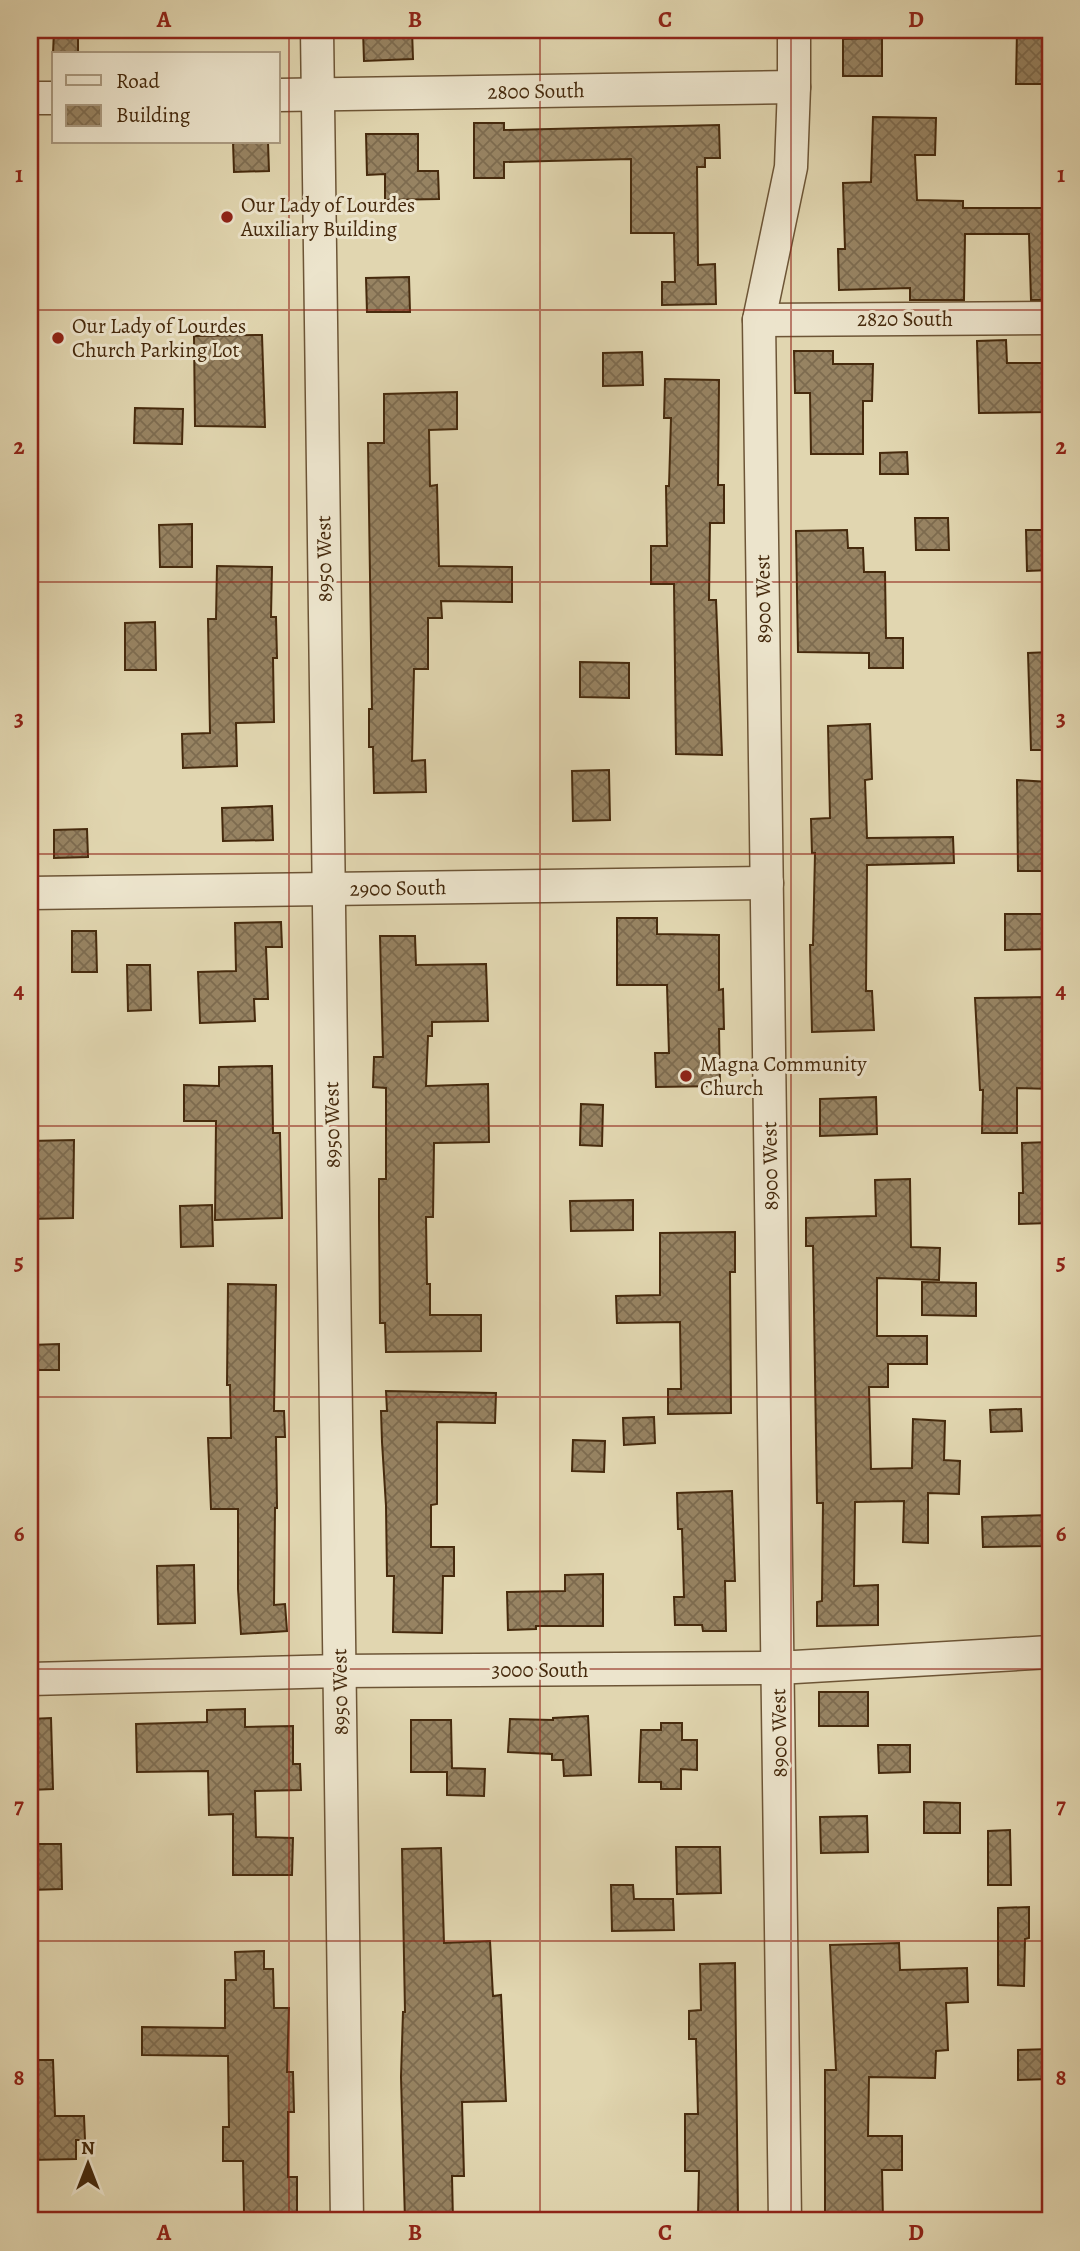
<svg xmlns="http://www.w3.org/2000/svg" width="1080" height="2251" viewBox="0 0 1080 2251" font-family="Alegreya,serif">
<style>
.building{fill:url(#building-cross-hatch);stroke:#462a0d;stroke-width:2}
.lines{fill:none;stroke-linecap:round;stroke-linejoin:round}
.minor-casing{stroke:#6d5536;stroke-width:35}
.minor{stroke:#ece4cc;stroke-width:32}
.grid{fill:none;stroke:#8f2418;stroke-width:2;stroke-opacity:0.55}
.poi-dot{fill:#8f2418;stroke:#ece4cc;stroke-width:2.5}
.labels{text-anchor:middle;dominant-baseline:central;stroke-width:6;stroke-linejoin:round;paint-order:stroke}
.street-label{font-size:21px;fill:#462a0d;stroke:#ece4cc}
.poi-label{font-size:21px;fill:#462a0d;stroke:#ece4cc;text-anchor:start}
.neatline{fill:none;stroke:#8f2418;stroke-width:2.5}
.grid-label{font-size:23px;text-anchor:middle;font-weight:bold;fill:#8f2418}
</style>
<defs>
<pattern id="building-cross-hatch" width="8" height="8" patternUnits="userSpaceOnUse" patternTransform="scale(1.75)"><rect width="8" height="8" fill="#978362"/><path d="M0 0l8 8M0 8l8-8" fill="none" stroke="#7d6b4f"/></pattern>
</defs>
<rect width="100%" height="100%" fill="#e1d6b0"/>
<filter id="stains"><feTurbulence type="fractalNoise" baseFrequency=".00286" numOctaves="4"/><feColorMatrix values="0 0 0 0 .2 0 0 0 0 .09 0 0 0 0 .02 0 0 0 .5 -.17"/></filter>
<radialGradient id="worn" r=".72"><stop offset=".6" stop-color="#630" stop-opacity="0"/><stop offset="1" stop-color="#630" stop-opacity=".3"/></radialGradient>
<g class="building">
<polygon points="54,30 78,30 78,54 53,54"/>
<polygon points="363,30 412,30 413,59 364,61"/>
<polygon points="1017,30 1050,30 1050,84 1016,84"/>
<polygon points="882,38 882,76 843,76 843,39"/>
<polygon points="873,117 936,118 935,155 915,155 917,200 963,201 963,208 1050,208 1050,300 1031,300 1029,234 965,234 964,300 910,300 910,288 839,290 838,249 845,249 843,183 871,182"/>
<polygon points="474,123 504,123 504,130 719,125 720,158 705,158 705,167 697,167 698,265 715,264 716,304 662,305 662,282 675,282 674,233 631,233 631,159 504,162 504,178 474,178"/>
<polygon points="366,134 418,134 418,171 438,171 439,199 385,200 385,174 367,175"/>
<polygon points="233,142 268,142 269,171 234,172"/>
<polygon points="409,277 410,312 367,312 366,278"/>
<polygon points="262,335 265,427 195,426 194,336"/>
<polygon points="1006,340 1007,363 1050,363 1050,412 979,413 977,341"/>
<polygon points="794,351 833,351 833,364 873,364 872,401 863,401 863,454 811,454 810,393 795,393"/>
<polygon points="642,352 643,385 603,386 603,353"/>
<polygon points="665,379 719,380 718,485 724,485 724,523 710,523 709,600 716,600 722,755 676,754 674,584 651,584 651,546 667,546 666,486 669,486 671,418 664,418"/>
<polygon points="457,392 457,429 429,430 430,486 437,485 439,566 512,567 512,602 441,601 442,618 428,618 428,669 414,669 412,761 425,760 426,792 374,793 373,747 369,747 369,709 372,709 368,443 384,443 384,394"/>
<polygon points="135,408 183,409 182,444 134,443"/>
<polygon points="907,452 908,474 880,474 880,453"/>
<polygon points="915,518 948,518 949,550 916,550"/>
<polygon points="192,524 192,567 160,567 159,525"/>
<polygon points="847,530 848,548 863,548 864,572 885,572 886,638 903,638 903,668 869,668 869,653 798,652 796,531"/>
<polygon points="1026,530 1050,530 1050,570 1027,571"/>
<polygon points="217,566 272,567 271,617 276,617 277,658 273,658 274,722 236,723 237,766 183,768 182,734 210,733 208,619 216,619"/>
<polygon points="155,622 156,670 125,670 125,623"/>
<polygon points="1050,652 1050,750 1031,750 1028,653"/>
<polygon points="580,662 629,663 629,698 580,697"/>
<polygon points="870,724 872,779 865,780 867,838 953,837 954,863 867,865 866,991 872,991 874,1030 812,1032 810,945 813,945 815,853 812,853 811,819 830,818 828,726"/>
<polygon points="609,770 610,820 573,821 572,771"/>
<polygon points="1017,780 1049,782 1046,830 1050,830 1050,871 1018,871"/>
<polygon points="272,806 273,840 223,841 222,808"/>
<polygon points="87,829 88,857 54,858 54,830"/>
<polygon points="1005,914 1050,914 1050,949 1005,950"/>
<polygon points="617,918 657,918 657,934 719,935 719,990 723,989 724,1029 719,1029 720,1086 656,1087 655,1053 669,1053 667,985 617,985"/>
<polygon points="281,922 282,947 266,947 268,999 254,999 255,1021 200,1023 198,972 236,971 235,923"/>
<polygon points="72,931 96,931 97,972 72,972"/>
<polygon points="380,936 415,936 416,965 486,964 488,1021 432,1022 432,1036 428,1036 426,1086 488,1084 489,1142 434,1143 433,1217 426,1217 427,1284 430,1284 430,1315 481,1315 481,1351 386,1352 385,1323 380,1323 379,1217 379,1179 386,1179 386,1088 373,1087 374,1057 383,1057"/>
<polygon points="127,965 150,965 151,1010 128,1011"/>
<polygon points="1050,997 1050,1089 1017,1088 1017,1133 982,1133 983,1090 980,1090 975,998"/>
<polygon points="272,1066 273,1133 280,1133 282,1218 215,1220 216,1121 184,1121 184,1085 219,1086 219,1067"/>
<polygon points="876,1097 877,1134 820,1136 820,1099"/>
<polygon points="581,1104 603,1105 602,1146 580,1145"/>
<polygon points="74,1140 73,1218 30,1219 30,1141"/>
<polygon points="1050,1142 1050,1223 1019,1224 1019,1193 1023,1193 1022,1143"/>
<polygon points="910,1179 911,1247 940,1248 939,1280 877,1278 877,1336 927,1336 927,1364 888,1364 888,1387 869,1387 871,1469 912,1468 913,1419 945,1421 944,1460 960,1461 959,1494 928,1493 928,1543 903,1542 904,1501 855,1502 854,1586 878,1585 878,1625 817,1626 817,1602 822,1601 823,1503 817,1503 813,1246 806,1246 806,1218 876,1216 875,1180"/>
<polygon points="633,1200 633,1230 571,1231 570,1201"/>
<polygon points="212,1205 213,1246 181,1247 180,1206"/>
<polygon points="735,1232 735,1272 730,1272 731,1413 668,1414 668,1389 681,1389 680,1322 617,1323 616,1296 660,1295 660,1233"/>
<polygon points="922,1282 976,1283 976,1316 922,1315"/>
<polygon points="228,1284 276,1285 274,1411 284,1411 285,1437 276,1437 277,1508 275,1508 274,1605 285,1604 287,1631 241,1634 238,1589 238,1509 211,1509 208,1438 231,1438 230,1385 227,1385"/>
<polygon points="59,1344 59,1370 30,1370 30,1345"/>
<polygon points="386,1391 496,1393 495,1423 437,1422 437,1504 431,1505 431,1547 454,1547 454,1576 443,1576 442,1633 393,1632 394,1576 387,1576 386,1506 382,1442 381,1411 387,1411"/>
<polygon points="1021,1409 1022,1431 991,1432 990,1410"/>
<polygon points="654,1417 655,1443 624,1445 623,1418"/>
<polygon points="573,1440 605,1441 604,1472 572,1471"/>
<polygon points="732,1491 735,1581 725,1581 726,1631 703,1631 702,1625 675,1625 674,1597 684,1597 682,1529 678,1529 677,1493"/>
<polygon points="1050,1515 1050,1546 983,1547 982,1517"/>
<polygon points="194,1565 195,1623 158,1624 157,1566"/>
<polygon points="603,1574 603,1626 536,1626 536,1629 508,1630 507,1592 565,1591 565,1575"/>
<rect x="819" y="1692" width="49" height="34"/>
<polygon points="245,1709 245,1727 293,1726 293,1764 300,1764 301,1790 255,1791 256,1837 293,1838 292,1875 233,1875 233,1814 209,1815 208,1771 137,1772 136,1724 207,1722 207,1710"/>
<polygon points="588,1716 591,1775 564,1776 563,1760 552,1760 552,1754 508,1752 510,1719 553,1720 553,1718"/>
<polygon points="51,1718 53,1789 30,1790 30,1719"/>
<polygon points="411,1720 451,1720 452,1768 485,1769 484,1796 447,1795 447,1772 411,1772"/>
<polygon points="661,1723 682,1723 682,1740 697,1740 697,1770 681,1769 681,1789 661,1789 661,1782 639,1782 641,1730 661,1730"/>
<polygon points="878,1745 910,1745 910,1772 879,1773"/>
<polygon points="924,1802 960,1803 960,1833 924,1833"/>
<polygon points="867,1816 868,1852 821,1853 820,1817"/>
<polygon points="1010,1830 1011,1885 988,1885 988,1831"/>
<polygon points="30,1844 61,1844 62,1889 30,1890"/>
<polygon points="676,1847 720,1847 721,1893 677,1894"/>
<polygon points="441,1848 444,1943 490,1941 493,1996 501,1995 506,2101 462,2102 464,2176 452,2176 453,2221 405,2221 401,2077 403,2012 405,2012 402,1849"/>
<polygon points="611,1885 633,1885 634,1899 673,1899 674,1930 612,1931"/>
<polygon points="1029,1907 1029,1938 1025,1939 1024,1986 998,1985 998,1908"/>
<polygon points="899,1943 900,1970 967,1968 968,2002 946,2003 948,2050 936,2051 935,2078 869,2077 868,2136 902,2136 902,2170 882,2170 883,2221 825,2221 825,2070 836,2070 830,1945"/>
<polygon points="264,1951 264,1969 273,1969 274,2008 289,2008 287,2072 293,2072 294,2112 288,2112 288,2177 297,2177 297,2212 244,2213 243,2161 223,2161 223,2127 229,2127 228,2056 142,2055 142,2027 225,2028 225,1980 236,1980 235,1952"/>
<polygon points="735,1963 738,2216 698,2216 699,2171 685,2171 685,2114 698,2114 696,2039 689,2039 689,2011 701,2010 700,1964"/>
<polygon points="1050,2049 1050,2079 1018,2080 1018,2050"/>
<polygon points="30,2060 53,2060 55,2116 84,2116 85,2140 76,2140 76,2159 30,2160"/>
</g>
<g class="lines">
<g class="minor-casing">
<g id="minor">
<polyline points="317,30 347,2221"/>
<polyline points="278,95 794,87"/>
<polyline points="30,98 54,98"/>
<polyline points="759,320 1050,318"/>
<polyline points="30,893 767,883"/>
<polyline points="30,1679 340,1671 778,1668 1050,1652"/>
<polyline points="785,2221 759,320 791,167 794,87 794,30"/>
</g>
</g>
<use href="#minor" class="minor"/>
</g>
<path class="grid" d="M289,30v2191M540,30v2191M791,30v2191M30,310h1020M30,582h1020M30,854h1020M30,1126h1020M30,1397h1020M30,1669h1020M30,1941h1020"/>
<g class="poi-dot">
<circle cx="227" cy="217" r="7"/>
<circle cx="58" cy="338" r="7"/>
<circle cx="686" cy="1076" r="7"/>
</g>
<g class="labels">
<g class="street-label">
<text transform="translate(536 91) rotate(-1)">2800 South</text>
<text x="905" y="319">2820 South</text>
<text transform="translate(324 559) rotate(-91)">8950 West</text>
<text transform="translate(763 599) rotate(-91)">8900 West</text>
<text transform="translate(398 888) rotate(-1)">2900 South</text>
<text transform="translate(332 1125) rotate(-91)">8950 West</text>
<text transform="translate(770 1166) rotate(-91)">8900 West</text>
<text x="540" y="1670">3000 South</text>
<text transform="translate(340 1692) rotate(-91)">8950 West</text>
<text transform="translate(779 1733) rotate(-91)">8900 West</text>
</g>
<g class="poi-label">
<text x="241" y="205">Our Lady of Lourdes<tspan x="241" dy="24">Auxiliary Building</tspan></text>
<text x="72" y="326">Our Lady of Lourdes<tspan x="72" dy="24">Church Parking Lot</tspan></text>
<text x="700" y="1064">Magna Community<tspan x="700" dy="24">Church</tspan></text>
</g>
</g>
<rect width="1080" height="2251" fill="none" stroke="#e1d6b0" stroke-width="77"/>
<rect x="52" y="52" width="228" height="91" fill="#ece4cc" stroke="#aa9a80" stroke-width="2"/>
<rect x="66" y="75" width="35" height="10" fill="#ece4cc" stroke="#aa9a80" stroke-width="2"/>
<text x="116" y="88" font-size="21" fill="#462a0d">Road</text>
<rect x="66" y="105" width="35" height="21" fill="url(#building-cross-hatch)" stroke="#aa9a80" stroke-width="2"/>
<text x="116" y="122" font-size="21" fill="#462a0d">Building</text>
<g transform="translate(88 2164)" stroke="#ece4cc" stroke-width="5" paint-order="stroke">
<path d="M0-5L12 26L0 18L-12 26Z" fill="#462a0d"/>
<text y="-10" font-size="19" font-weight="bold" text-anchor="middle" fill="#462a0d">N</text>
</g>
<rect x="38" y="38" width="1004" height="2174" class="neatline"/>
<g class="grid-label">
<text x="164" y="27">A</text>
<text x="415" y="27">B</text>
<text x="665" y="27">C</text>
<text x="916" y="27">D</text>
<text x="19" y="182">1</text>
<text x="1061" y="182">1</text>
<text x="19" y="454">2</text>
<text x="1061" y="454">2</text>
<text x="19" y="726">3</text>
<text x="1061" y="726">3</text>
<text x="19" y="998">4</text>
<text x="1061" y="998">4</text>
<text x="19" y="1269">5</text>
<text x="1061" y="1269">5</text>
<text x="19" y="1541">6</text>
<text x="1061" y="1541">6</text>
<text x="19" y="1813">7</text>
<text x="1061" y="1813">7</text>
<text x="19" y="2085">8</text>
<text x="1061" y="2085">8</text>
<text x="164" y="2240">A</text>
<text x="415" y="2240">B</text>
<text x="665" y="2240">C</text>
<text x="916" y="2240">D</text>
</g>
<rect width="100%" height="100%" filter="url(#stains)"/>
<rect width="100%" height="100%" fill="url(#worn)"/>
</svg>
